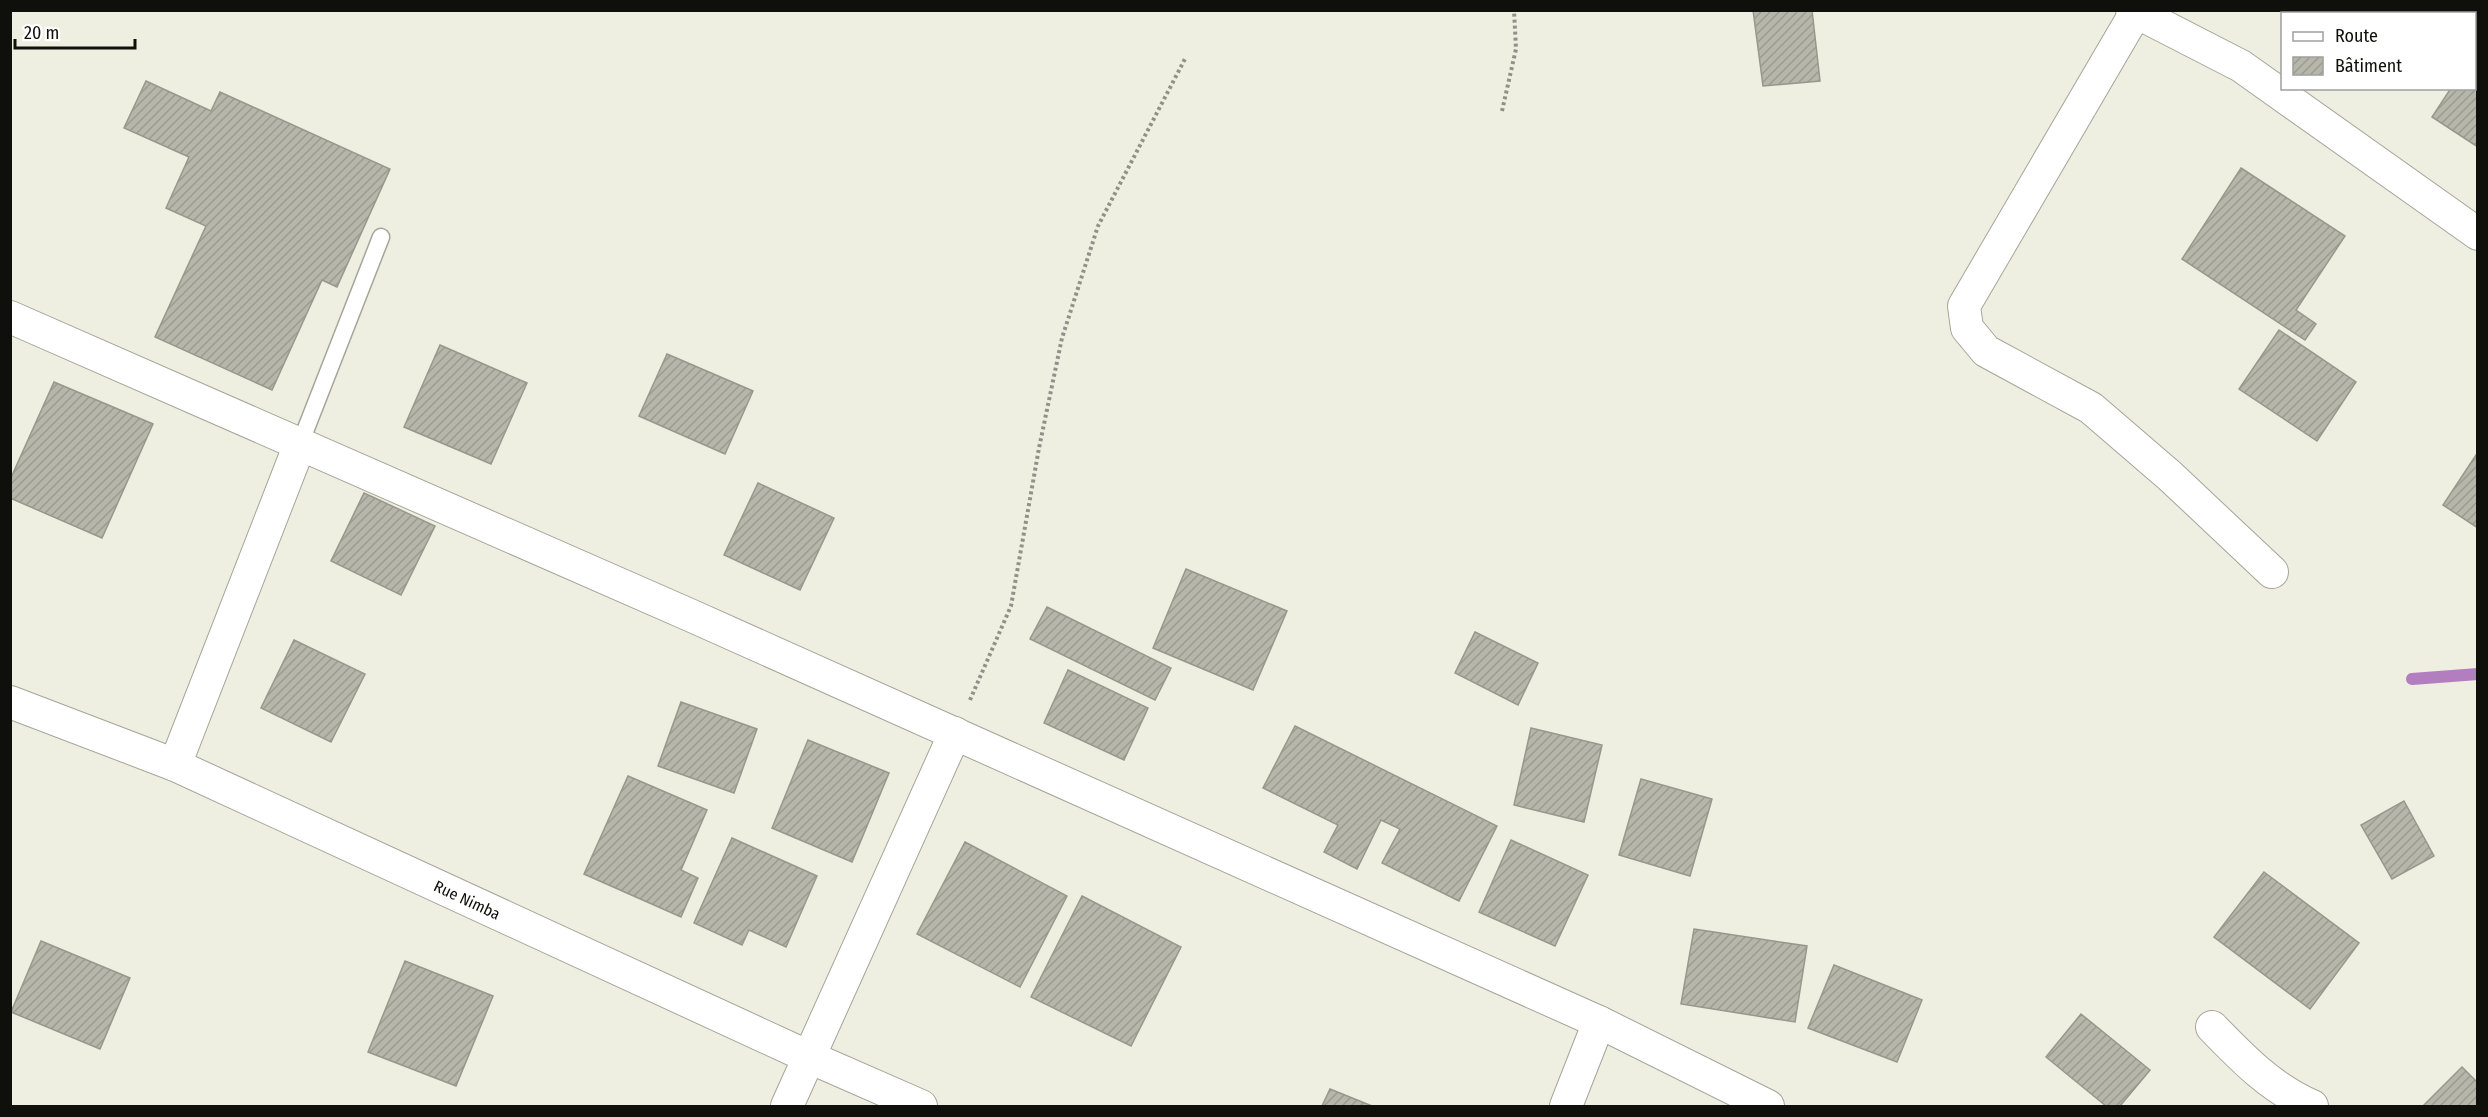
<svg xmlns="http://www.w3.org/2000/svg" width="2488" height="1117" viewBox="0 0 2488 1117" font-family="'Fira Sans Condensed',sans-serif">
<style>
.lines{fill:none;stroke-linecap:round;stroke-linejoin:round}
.stream{stroke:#b27ec0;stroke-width:12}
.building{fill:url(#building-hatch);stroke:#98978c;stroke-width:1.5}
.service-casing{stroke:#a6a59a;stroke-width:19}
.minor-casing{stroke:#a6a59a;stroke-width:34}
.path{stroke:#919188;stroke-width:4;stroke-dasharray:3 3;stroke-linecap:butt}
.service{stroke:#fff;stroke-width:16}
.minor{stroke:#fff;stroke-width:32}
.labels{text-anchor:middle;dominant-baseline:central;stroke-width:6;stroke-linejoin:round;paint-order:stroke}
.street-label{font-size:16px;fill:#0f0f0b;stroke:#fff}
</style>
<defs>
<pattern id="building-hatch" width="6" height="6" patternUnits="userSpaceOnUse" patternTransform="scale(1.5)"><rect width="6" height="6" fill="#b7b6ab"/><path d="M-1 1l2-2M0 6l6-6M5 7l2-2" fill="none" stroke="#9c9b92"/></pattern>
</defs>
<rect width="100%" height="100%" fill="#eeeee1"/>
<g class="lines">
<polyline class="stream" points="2412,679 2478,674"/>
</g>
<g class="building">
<polygon points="1753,10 1812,10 1820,81 1763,86"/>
<polygon points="2357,10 2442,10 2446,14 2355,14"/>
<polygon points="2478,49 2478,147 2432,117 2451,88 2474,88 2474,53"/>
<polygon points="146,81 211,111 220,92 390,169 337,287 322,280 272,390 155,337 206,226 166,208 189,157 124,128"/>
<polygon points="2241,168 2345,236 2296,310 2316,324 2305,340 2182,259"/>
<polygon points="2279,330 2356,382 2317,441 2239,389"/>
<polygon points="440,345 527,383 491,464 404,427"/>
<polygon points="667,354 753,391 725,454 639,416"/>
<polygon points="54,382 153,424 102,538 10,498 10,480"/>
<polygon points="2476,455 2478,456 2478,528 2443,505"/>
<polygon points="758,483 834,518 800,590 724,555"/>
<polygon points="364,493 435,526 401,595 331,561"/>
<polygon points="1186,569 1287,611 1253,690 1153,648"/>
<polygon points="1047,607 1171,668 1155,700 1030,639"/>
<polygon points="1475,632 1538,663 1518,705 1455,673"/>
<polygon points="294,640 365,674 331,742 261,708"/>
<polygon points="1068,670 1148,708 1124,760 1044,723"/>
<polygon points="681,702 757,729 734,793 658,766"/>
<polygon points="1295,726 1497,826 1459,901 1382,863 1400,829 1381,820 1357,869 1324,852 1338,825 1263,788"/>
<polygon points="1531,728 1602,745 1584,822 1514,805"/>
<polygon points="808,740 889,773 852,862 772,828"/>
<polygon points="628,776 707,810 681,870 698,878 681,917 584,874"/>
<polygon points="1641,779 1712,799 1690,876 1619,855"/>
<polygon points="2404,801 2434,856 2392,879 2361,825"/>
<polygon points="732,838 817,876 786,947 749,930 742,945 694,923"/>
<polygon points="1511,840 1588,875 1555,946 1479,912"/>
<polygon points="965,842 1067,896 1020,987 917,934"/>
<polygon points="2264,872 2359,943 2310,1009 2214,937"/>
<polygon points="1082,896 1181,947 1131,1046 1031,997"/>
<polygon points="1694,929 1807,946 1795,1022 1681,1004"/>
<polygon points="41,941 130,978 100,1049 11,1012"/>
<polygon points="405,961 493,996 456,1086 368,1052"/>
<polygon points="1834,965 1922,1000 1897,1062 1808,1028"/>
<polygon points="2081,1014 2150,1070 2120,1106 2106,1106 2046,1057"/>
<polygon points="2462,1067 2478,1083 2478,1106 2423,1106"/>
<polygon points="1330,1089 1372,1106 1322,1106"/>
</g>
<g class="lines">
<g class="service-casing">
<polyline id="service" points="300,444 381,237"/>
</g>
<g class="minor-casing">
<g id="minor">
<polyline points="2132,10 2241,66 2478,234"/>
<polyline points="2136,12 1964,306 1967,328 1986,351 2091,408 2170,476 2272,572"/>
<polyline points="10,317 692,616 1599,1022 1768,1106"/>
<polyline points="10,702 175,765 809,1057 921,1106"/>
<polyline points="175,765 300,444"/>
<path d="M2212,1027c30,31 60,62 100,79"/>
<polyline points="787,1106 955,733"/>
<polyline points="1566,1106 1599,1022"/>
</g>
</g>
<g class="path">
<polyline points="1502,111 1516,49 1514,10"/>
<polyline points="970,700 1011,606 1039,448 1062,338 1098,226 1186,57"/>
</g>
<use href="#service" class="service"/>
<use href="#minor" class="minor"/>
</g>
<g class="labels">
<g class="street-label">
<text transform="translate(467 900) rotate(25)">Rue Nimba</text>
</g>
</g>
<rect width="2488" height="1117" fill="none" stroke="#0f0f0b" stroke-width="24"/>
<rect x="2281" y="12" width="195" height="78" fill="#ffffff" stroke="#9f9f9d" stroke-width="1.5"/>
<rect x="2293" y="32" width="30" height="9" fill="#ffffff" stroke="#9f9f9d" stroke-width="1.5"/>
<text x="2335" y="42" font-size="18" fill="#0f0f0b">Route</text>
<rect x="2293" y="57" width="30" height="18" fill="url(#building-hatch)" stroke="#9f9f9d" stroke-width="1.5"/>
<text x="2335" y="72" font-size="18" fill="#0f0f0b">Bâtiment</text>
<path d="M15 39v9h120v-9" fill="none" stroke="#0f0f0b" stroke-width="3"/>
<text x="24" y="39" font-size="18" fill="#0f0f0b" stroke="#ffffff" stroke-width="4.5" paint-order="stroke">20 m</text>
</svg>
